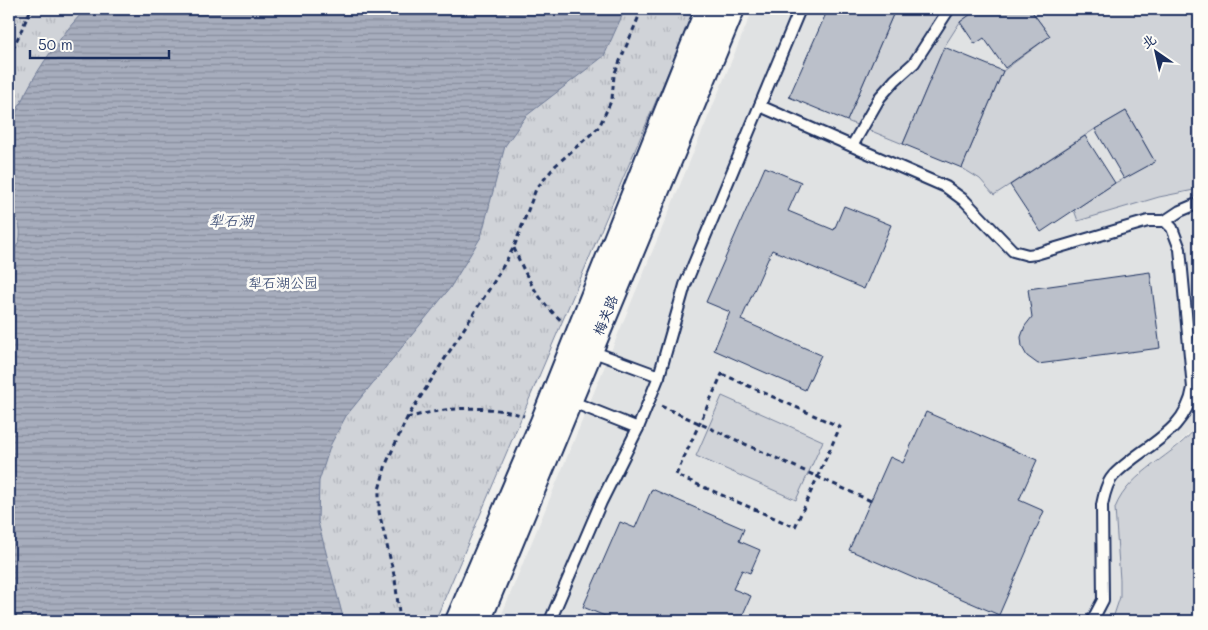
<svg xmlns="http://www.w3.org/2000/svg" width="1208" height="630" viewBox="0 0 1208 630" font-family="Mali,'LXGW WenKai TC',sans-serif">
<style>
.built{fill:#e0e2e3}
.grass{fill:#d0d3d8;stroke:#76819b}
.park{fill:url(#park-tufts);stroke:#76819b}
.water{fill:url(#water-rules);stroke:#6f7b97}
.building{fill:#bbc0ca;stroke:#1b2f5e}
.lines{fill:none;stroke-linecap:round;stroke-linejoin:round}
.service-casing{stroke:#1b2f5e;stroke-width:14}
.tertiary-casing{stroke:#1b2f5e;stroke-width:28}
.path{stroke:#1b2f5e;stroke-width:3;stroke-dasharray:5 4;stroke-linecap:butt}
.service{stroke:#fdfcf7;stroke-width:10}
.tertiary{stroke:#fdfcf7;stroke-width:24}
.labels{text-anchor:middle;dominant-baseline:central;stroke-width:5;stroke-linejoin:round;paint-order:stroke}
.park-label{font-size:14px;fill:#48587c;stroke:#fdfcf7}
.street-label{font-size:14px;fill:#1b2f5e;stroke:#fdfcf7}
.water-label{font-size:15px;font-style:italic;fill:#4c5b7f;stroke:#fdfcf7}
</style>
<defs>
<pattern id="park-tufts" width="24" height="20" patternUnits="userSpaceOnUse" patternTransform="scale(1.25)"><rect width="24" height="20" fill="#d0d3d8"/><path d="M3 7l-1-3M5 7V3M7 7l1-3M15 17l-1-3M17 17v-4M19 17l1-3" fill="none" stroke="#b2b5bc"/></pattern>
<pattern id="water-rules" width="6" height="5" patternUnits="userSpaceOnUse" patternTransform="scale(1.25)"><rect width="6" height="5" fill="#a7adbd"/><path d="M0 2.5h6" fill="none" stroke="#878d9d"/></pattern>
</defs>
<rect width="100%" height="100%" fill="#f0f0ee"/>
<filter id="ink" filterUnits="userSpaceOnUse"><feTurbulence type="fractalNoise" baseFrequency=".02" numOctaves="2"/><feDisplacementMap in="SourceGraphic" scale="10" xChannelSelector="R" yChannelSelector="G"/><feConvolveMatrix kernelMatrix="1 2 1 2 8 2 1 2 1" color-interpolation-filters="sRGB"/></filter>
<g filter="url(#ink)">
<polygon class="built" points="753,9 1119,9 1199,161 1199,424 1161,460 1120,580 1120,597 1112,621 499,621"/>
<g class="grass">
<polygon points="891,9 978,9 960,22 944,47 903,144 847,121 895,10"/>
<polygon points="1030,9 1199,9 1199,189 1159,197 1078,221 1074,210 1115,183 1155,162 1126,111 1095,129 994,195 980,179 962,168 1003,71 1050,36"/>
<polygon points="722,396 823,441 796,500 696,456"/>
<path d="M1199,424v197h-87l8,-24v-17l-5,-72c15,-38 60,-51 84,-84z"/>
</g>
<polygon class="park" points="9,9 695,9 435,621 9,621"/>
<path class="water" d="M86,9h539l-21,47 -78,60 -21,30 -24,91 -31,51 -104,128 -15,28 -12,37 -1,41 26,99h-335v-365c4,-6 10,-11 11,-19 2,-14 -8,-28 -11,-40 -3,-17 -2,-41 0,-58 3,-36 51,-105 77,-130z"/>
<g class="building">
<polygon points="828,9 895,10 847,121 789,97"/>
<polygon points="978,9 1030,9 1050,36 1005,68 984,38 975,44 960,22"/>
<polygon points="944,47 1003,71 962,168 903,144"/>
<polygon points="1126,111 1155,162 1124,179 1095,129"/>
<polygon points="1085,136 1115,183 1041,232 1010,185"/>
<polygon points="765,167 801,182 788,211 834,230 844,206 891,225 864,289 772,250 741,320 821,355 805,390 714,350 730,312 706,302"/>
<polygon points="1150,272 1160,348 1038,364 1027,356 1022,347 1021,337 1025,326 1032,317 1028,289"/>
<polygon points="926,412 1037,460 1019,500 1044,511 999,615 849,550 890,457 903,463"/>
<polygon points="652,489 744,529 739,541 760,550 750,573 742,570 733,589 751,596 740,621 617,621 583,607 620,522 635,528"/>
</g>
<g class="lines">
<g class="service-casing">
<g id="service">
<path d="M760,106l186,81 19,14 48,50 15,4 8,-1 112,-33h17l7,7 8,21 13,139c-7,46 -52,58 -80,88 -7,8 -9,20 -11,29l1,95 -11,21"/>
<polyline points="852,146 880,97 895,80 914,63 949,9"/>
<polyline points="1165,221 1180,211 1199,203"/>
<polyline points="591,351 659,376"/>
<polyline points="570,401 638,428"/>
<polyline points="550,621 601,502 638,428 659,376 685,285 800,9"/>
</g>
</g>
<g class="tertiary-casing">
<g id="tertiary">
<polyline points="458,621 543,422 708,9"/>
<polyline points="478,621 732,9"/>
</g>
</g>
<g class="path">
<polyline points="9,57 31,9"/>
<path d="M514,248c11,27 25,54 48,73"/>
<polygon points="722,374 840,427 795,527 676,475"/>
<polyline points="661,406 871,501"/>
<path d="M407,418c39,-11 78,-14 117,-2"/>
<polyline points="400,621 395,579 379,512 379,490 386,464 407,418 495,280 514,247 536,189 556,165 599,127 612,99 614,75 642,9"/>
</g>
<use href="#service" class="service"/>
<use href="#tertiary" class="tertiary"/>
</g>
</g>
<g class="labels">
<g class="park-label">
<text x="283" y="282">犁石湖公园</text>
</g>
<g class="street-label">
<text transform="translate(605 315) rotate(-68)">梅关路</text>
</g>
<g class="water-label">
<text x="231" y="220">犁石湖</text>
</g>
</g>
<rect width="1208" height="630" fill="none" stroke="#fdfcf7" stroke-width="30"/>
<rect x="15" y="15" width="1178" height="600" fill="none" stroke="#1b2f5e" stroke-width="2" filter="url(#ink)"/>
<g transform="translate(1156 52) rotate(326)" stroke="#fdfcf7" stroke-width="4" paint-order="stroke">
<path d="M0-4L9 19L0 12L-9 19Z" fill="#1b2f5e"/>
<text y="-8" font-size="14" font-weight="bold" text-anchor="middle" fill="#1b2f5e">北</text>
</g>
<path d="M30 50v8h139v-8" fill="none" stroke="#1b2f5e" stroke-width="2.5"/>
<text x="38" y="50" font-size="15" fill="#1b2f5e" stroke="#fdfcf7" stroke-width="4" paint-order="stroke">50 m</text>
</svg>
